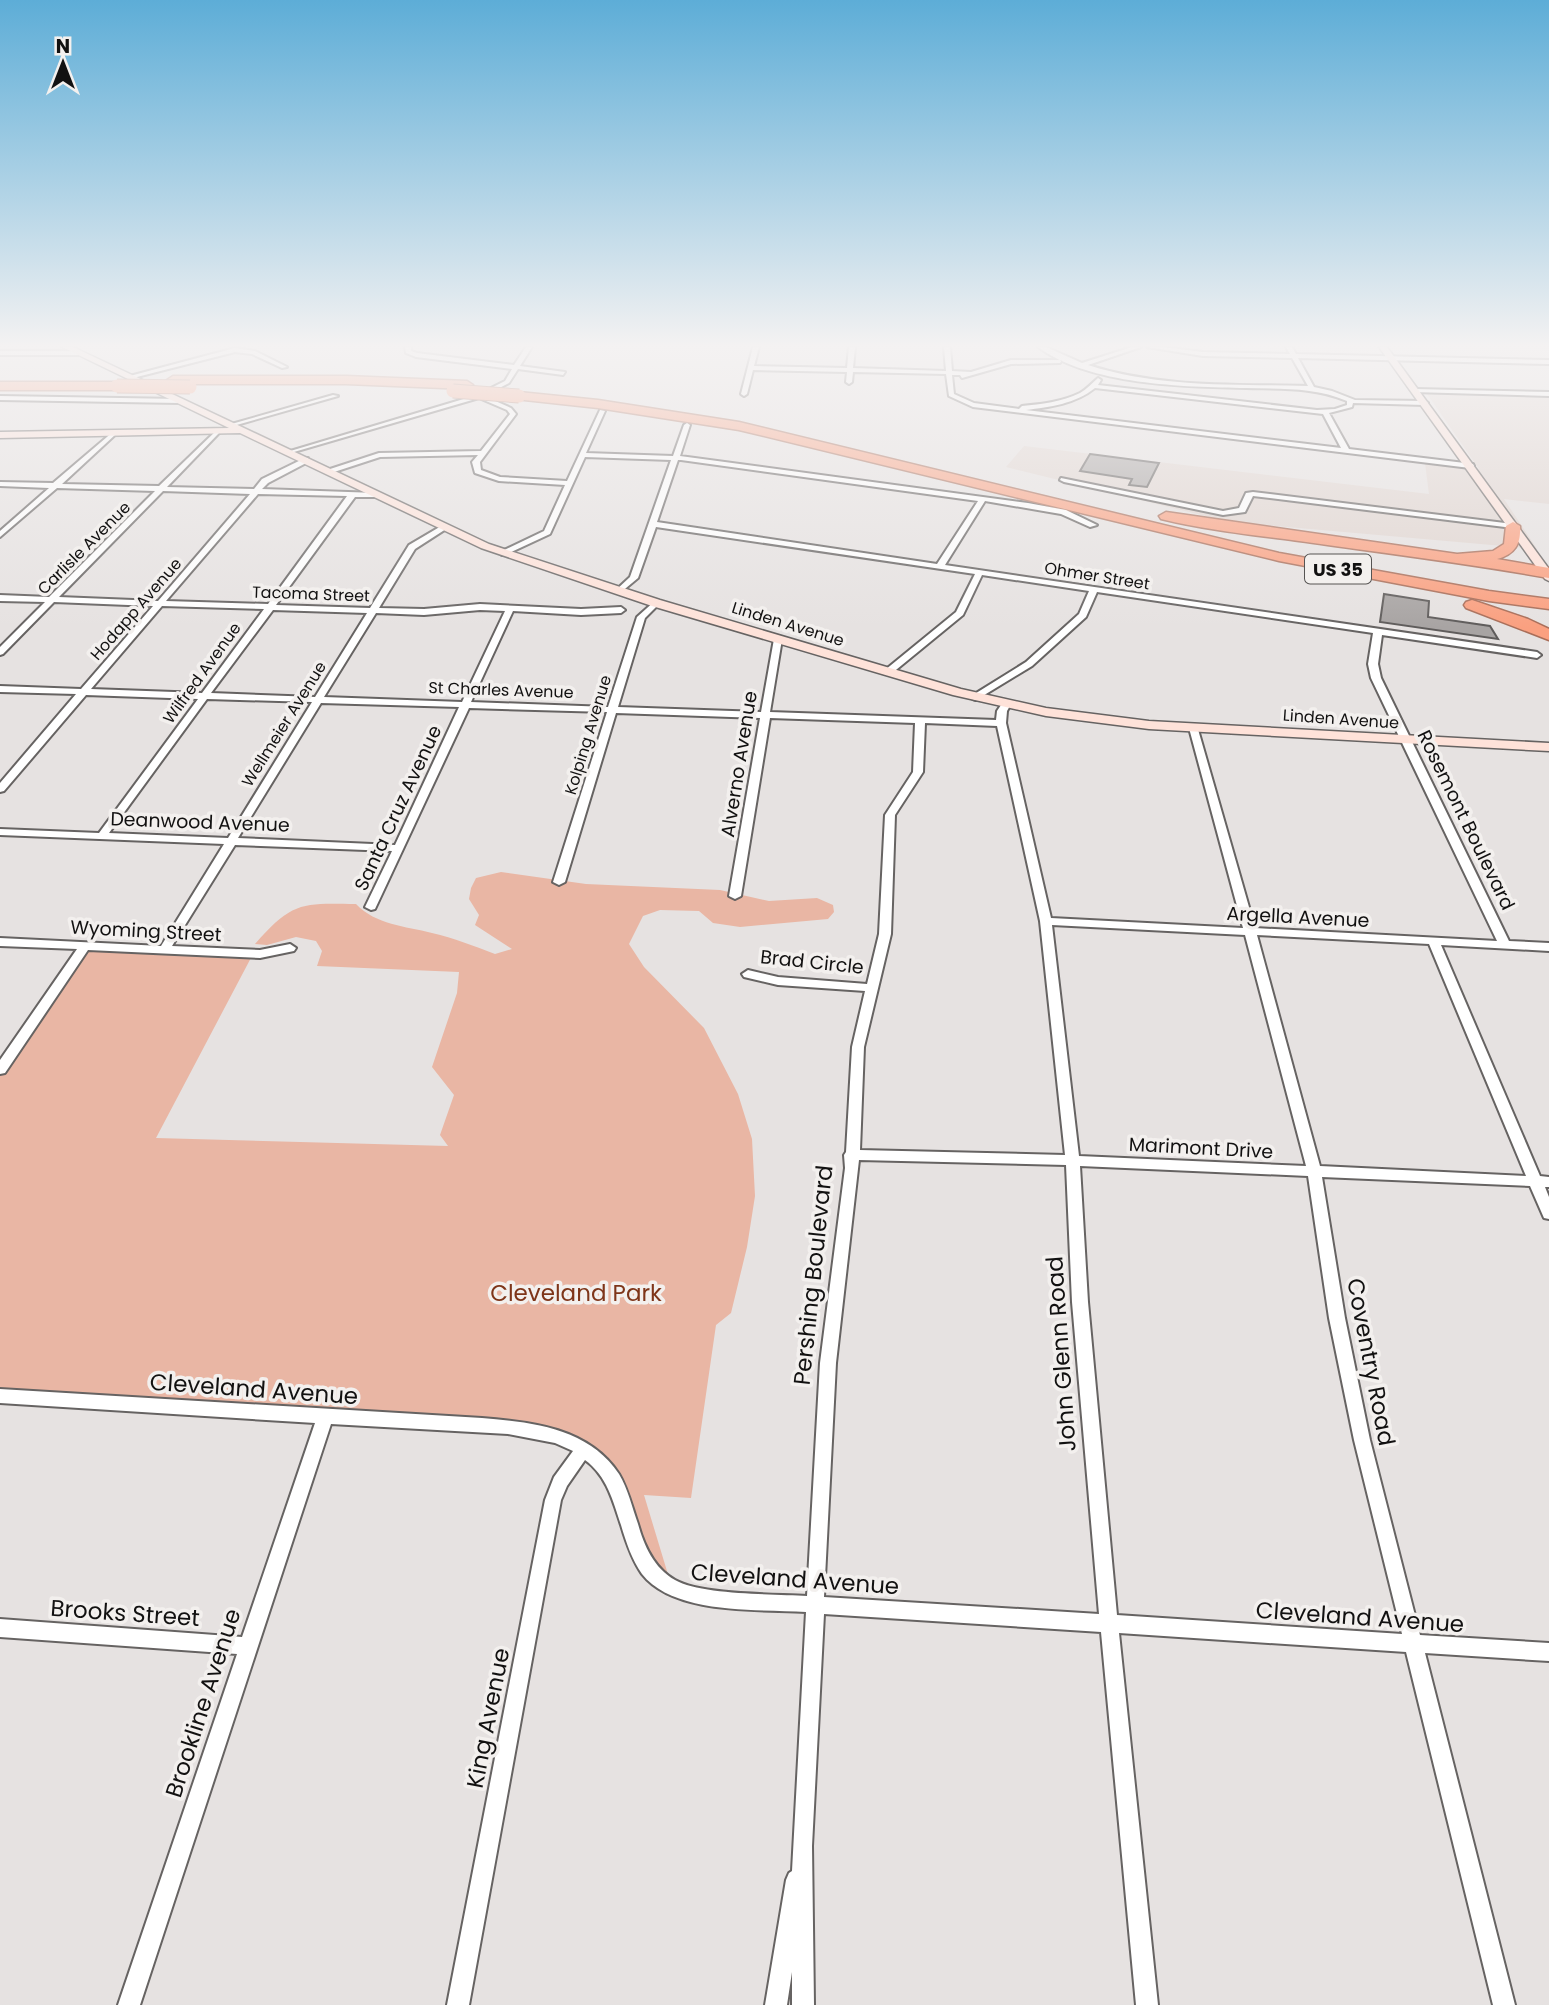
<svg xmlns="http://www.w3.org/2000/svg" width="1549" height="2005" viewBox="0 0 1549 2005" font-family="Poppins,sans-serif">
<style>
.built{fill:#e0d5d0}
.green{fill:#e9b6a4}
.building{fill:#a8a4a3;stroke:#5f5c5b;stroke-width:2}
.lines{fill:none;stroke-linecap:round;stroke-linejoin:round}
.street-casing{stroke:#666362;stroke-width:4}
.secondary-casing{stroke:#666362;stroke-width:3}
.highway-casing{stroke:#a96e59;stroke-width:3}
.street{fill:#fff;fill-rule:evenodd}
.secondary{fill:#fee2d9;fill-rule:evenodd}
.highway{fill:#faa080;fill-rule:evenodd}
.highway-bridge-casing{stroke:#a96e59;stroke-width:15;stroke-linecap:butt}
.highway-bridge{stroke:#faa080;stroke-width:13}
.labels{text-anchor:middle;dominant-baseline:central;stroke-width:7;stroke-linejoin:round;paint-order:stroke}
.far-street-label{font-size:16px;fill:#121111;stroke:#f3f0ee}
.shield{fill:#f3f0ee;stroke:#565453;stroke-width:2}
.shield-label{font-size:18px;font-weight:bold;fill:#121111}
.street-label{font-size:19px;fill:#121111;stroke:#f3f0ee}
.near-street-label{font-size:23px;fill:#121111;stroke:#f3f0ee}
.near-park-label{font-size:23px;fill:#7e3519;stroke:#f3f0ee}
</style>
<rect width="100%" height="100%" fill="#e6e2e1"/>
<polygon class="built" points="1427,394 1549,398 1549,504 1504,499 1537,549 1230,522 1006,467 1024,446 1429,494 1425,463 1479,469"/>
<path class="green" d="M501,872l85,12 134,6 49,11 48,-3 16,7 1,7 -6,7 -88,8 -27,-4 -14,-12 -39,-1 -17,6 -14,28 15,23 60,61 34,66 14,45 3,57 -8,51 -16,66 -15,12 -25,173 -47,-3 29,96 -10,-7 -45,-97 -63,-52 -555,-39v-326l85,-124 168,8 -97,184 292,8 -8,-11 14,-40 -22,-28 25,-74 2,-21 -142,-6 5,-15 -6,-10 -20,-4 -29,8 -12,-1c37,-43 48,-41 101,-40 20,21 49,22 76,29 22,5 42,13 63,21l17,-5 -37,-24 4,-10 -10,-16 2,-11 5,-10z"/>
<g class="building">
<polygon points="1090,454 1159,463 1147,487 1129,485 1132,479 1080,471"/>
<polygon points="1384,594 1429,601 1428,617 1490,626 1498,639 1380,622"/>
</g>
<g class="lines">
<g class="street-casing">
<g id="street">
<path d="M405,347h6v4l6,2 97,12 12,-18h6l-12,19 45,6 -2,3 -45,-6 -9,14 -25,13 27,12 5,6 -36,48 1,8 19,7 67,4 33,-71 5,1 -19,42 87,3 11,-31 3,-2 3,2 -10,31 348,47 38,7 31,15 -7,2 -29,-13 -76,-13 -40,64 592,87 4,3 -4,3 -155,-23 -4,29 3,14 128,263 40,2v8l-108,-6 99,231 9,1v10h-4l4,10v22l-5,-1 -14,-32 -208,-9 23,141 25,122 50,195 129,8v18l-124,-8 90,352h-22l-87,-353 -287,-19 39,372h-22l-35,-373 -277,-18 -12,232 2,159h-22v-33l-5,33h-22l21,-125 3,-7 3,-2 14,-259c-48,-3 -132,3 -164,-38 -10,-14 -16,-32 -21,-49 -8,-24 -14,-49 -36,-65l-18,26 -6,14 -92,505h-22l98,-505 9,-23 19,-26 -18,-8 -47,-9 -177,-10 -191,581h-22l119,-351 -237,-17v-18l242,18 73,-214 -315,-20v-14l482,29c50,4 107,10 137,56 9,15 13,33 19,50 6,22 16,44 37,56 26,15 99,14 132,16l13,-233 25,-195 -1,-13 2,-3 6,-105 13,-56 -87,-6 -34,-8 -2,-3 6,-4 30,7 89,7 12,-50 6,-119 28,-43 2,-49 -145,-5 -29,178 -6,3 -6,-3 31,-178 -144,-5 -51,169 -6,3 -6,-3 54,-170 -138,-4 -94,201 -4,1 -6,-3 27,-56 -157,-6 -63,101 88,4 30,-6 6,4 -2,3 -34,7 -172,-8 -83,123 -5,1v-14l77,-111 -77,-3v-8l161,8 63,-102 -224,-9v-6l99,4 99,-134 -112,-4 -82,96 -4,1v-9l76,-89 -76,-2v-6l81,3 72,-83 -99,-4 -51,52 -3,1v-8l45,-45 -45,-1v-6l49,2 106,-106 -98,-3 -57,49v-6l49,-43 -49,-2v-4l53,1 61,-52 3,2 -1,1 -54,50 97,2 58,-56 2,1v2l-52,54 87,2 8,-10 43,-21h3v4l-40,21 -6,6 115,4 4,2 -4,2h-22l-79,108 94,3 39,-63 34,-20 4,2 -1,2 -31,20 -36,59 45,1 56,-5 101,5 40,-2 4,3 -4,3 -40,2 -68,-4 -42,91 137,5 29,-90 19,-17 4,3 -15,15 -27,89 143,5 13,-73 4,-3 4,3 -12,73 226,8 1,-9 6,-9h6l2,2 -4,7 -1,12 45,195 192,10 -54,-200 5,-3 3,1 58,202 242,13 -126,-263 -3,-14 5,-31 -276,-41 -11,25 -54,49 -56,34 -3,-1v-4l53,-33 53,-48 10,-23 -107,-16 -19,40 -72,59h-6v-4l71,-58 19,-38 -319,-47 -18,51 -18,15 -4,-3 14,-13 41,-117 -86,-3 -35,77 -45,21h-3v-4l42,-20 21,-46 -66,-4 -24,-8 -3,-11 6,-7 -98,2 -49,16 -7,-2 55,-18 102,-2 29,-37 -3,-4 -28,-12 -192,56v-2l190,-57 28,-14 7,-12 -96,-12 -10,-4zM678,460h3l297,41 -41,63 -280,-42zM163,491l87,3 -92,107 -99,-4zM258,494l89,2 -79,108 -102,-3zM162,606l102,3 -62,84 -111,-4zM273,610l94,3 -52,84 -104,-4zM480,610l25,1 -43,91 -138,-5 52,-84 48,2zM207,699l105,3 -84,136 -119,-5zM321,703l138,4 -64,138 -157,-7zM925,723l72,3 43,195 25,234 -205,-5 4,-103 27,-113 4,-119 28,-43zM1052,925l193,10 61,231 -227,-10zM1257,935l172,9 97,232 -206,-10zM859,1160l207,5 6,137 27,312 -275,-17 12,-234zM1080,1166l228,10 21,142 25,122 48,194 -285,-19 -29,-313z"/>
<path d="M753,347h6l-5,19 93,2 2,-21h6l-2,21 93,3 -2,-24h6l2,24 19,1 40,-12h51l-2,3 -49,1 -49,14 -2,-3h-8l2,19 20,9 45,6 3,-3c19,-2 40,-4 58,-13 7,-4 12,-10 18,-15l3,2 -3,5 219,25 18,-1 12,-4v-4c-32,-14 -66,-12 -101,-13 -62,-1 -157,-3 -208,-41h8l36,16 50,-16h9l-53,18c71,23 147,19 220,21l-16,-28 -89,-2 -56,-9h16l40,5 87,2 -4,-7h6l4,7 253,6v4l-251,-6 16,29 18,4 23,9 70,1 3,2 -3,2 -72,-2 -1,4 -23,6 20,36 124,15 1,2 -4,2 -497,-61 -24,-11 -3,-22 -93,-2 -1,10 -3,2 -3,-2 1,-10 -94,-2 -6,24 -3,2 -3,-2zM1095,388l228,26 18,34 -315,-38c24,-3 49,-6 69,-22z"/>
<polygon points="235,348 255,351 287,367 282,368 252,354 235,352 129,379 126,377"/>
<polygon points="0,351 79,351 82,353 79,355 0,355"/>
<polygon points="1415,389 1549,392 1549,396 1413,392 1412,391"/>
<polygon points="333,395 338,396 233,426 228,425"/>
<polygon points="0,396 180,399 183,401 180,403 0,400"/>
<polygon points="1061,478 1223,511 1239,508 1246,493 1253,492 1513,524 1517,526 1513,528 1253,496 1245,512 1223,515 1064,482 1060,480"/>
</g>
</g>
<g class="secondary-casing">
<g id="secondary">
<polygon points="62,347 73,347 489,544 660,600 961,689 1046,708 1149,721 1549,743 1549,751 1149,729 1046,716 953,695 652,606 481,548 240,433 0,438 0,432 229,428"/>
<polygon points="1379,347 1387,347 1549,569 1549,581 1545,579"/>
</g>
</g>
<g class="highway-casing">
<g id="highway">
<polygon points="346,376 467,381 473,385 467,389 346,384 173,384 167,380 173,376"/>
<polygon points="0,382 117,382 123,386 117,390 0,390"/>
<polygon points="519,392 598,400 739,422 1279,553 1489,591 1549,599 1549,609 1489,601 1279,561 739,430 598,408 515,399 515,393"/>
<path d="M1166,512l291,42 36,-3 11,-7 2,-18 7,-4 7,4c1,18 -5,28 -23,33l52,9v10c-83,-15 -166,-25 -250,-37 -46,-6 -93,-11 -138,-22l-2,-3z"/>
<polygon points="1472,600 1528,619 1549,629 1549,640 1466,608 1464,605 1466,602"/>
</g>
</g>
<use href="#street" class="street"/>
<use href="#secondary" class="secondary"/>
<use href="#highway" class="highway"/>
<g class="highway-bridge-casing">
<g id="highway-bridge">
<polyline points="117,386 190,387"/>
<polyline points="453,391 519,396"/>
</g>
</g>
<use href="#highway-bridge" class="highway-bridge"/>
</g>
<linearGradient id="sky" x2="0" y2="1"><stop stop-color="#5dadd7"/><stop offset="0.55" stop-color="#f4f2f2"/><stop offset="1" stop-color="#f4f2f2" stop-opacity="0"/></linearGradient>
<rect width="1549" height="628" fill="url(#sky)"/>
<g class="labels">
<g class="far-street-label">
<text transform="translate(84 548) rotate(-45)">Carlisle Avenue</text>
<text transform="translate(1097 576) rotate(9)">Ohmer Street</text>
<text transform="translate(311 594) rotate(2)">Tacoma Street</text>
<text transform="translate(136 609) rotate(-49)">Hodapp Avenue</text>
<text transform="translate(788 624) rotate(17)">Linden Avenue</text>
<text transform="translate(202 673) rotate(-54)">Wilfred Avenue</text>
<text transform="translate(501 690) rotate(2)">St Charles Avenue</text>
<text transform="translate(1341 719) rotate(4)">Linden Avenue</text>
<text transform="translate(284 724) rotate(-58)">Wellmeier Avenue</text>
<text transform="translate(588 735) rotate(-73)">Kolping Avenue</text>
</g>
<rect class="shield" x="1305" y="554.5" width="66" height="29" rx="5"/>
<g class="shield-label">
<text x="1338" y="569">US 35</text>
</g>
<g class="street-label">
<text transform="translate(739 764) rotate(-81)">Alverno Avenue</text>
<text transform="translate(398 808) rotate(-65)">Santa Cruz Avenue</text>
<text transform="translate(1466 820) rotate(64)">Rosemont Boulevard</text>
<text transform="translate(200 822) rotate(2)">Deanwood Avenue</text>
<text transform="translate(1298 917) rotate(3)">Argella Avenue</text>
<text transform="translate(146 931) rotate(3)">Wyoming Street</text>
<text transform="translate(812 962) rotate(6)">Brad Circle</text>
<text transform="translate(1201 1148) rotate(3)">Marimont Drive</text>
</g>
<g class="near-street-label">
<text transform="translate(813 1275) rotate(-84)">Pershing Boulevard</text>
<text transform="translate(1061 1354) rotate(-94)">John Glenn Road</text>
<text transform="translate(1371 1362) rotate(79)">Coventry Road</text>
<text transform="translate(254 1389) rotate(4)">Cleveland Avenue</text>
<text transform="translate(795 1579) rotate(4)">Cleveland Avenue</text>
<text transform="translate(125 1613) rotate(4)">Brooks Street</text>
<text transform="translate(1360 1617) rotate(4)">Cleveland Avenue</text>
<text transform="translate(203 1703) rotate(-72)">Brookline Avenue</text>
<text transform="translate(488 1718) rotate(-79)">King Avenue</text>
</g>
<g class="near-park-label">
<text x="576" y="1293">Cleveland Park</text>
</g>
</g>
<g transform="translate(63 63)" stroke="#f3f0ee" stroke-width="5" paint-order="stroke">
<path d="M0-5L12 26L0 18L-12 26Z" fill="#121111"/>
<text y="-10" font-size="19" font-weight="bold" text-anchor="middle" fill="#121111">N</text>
</g>
</svg>
